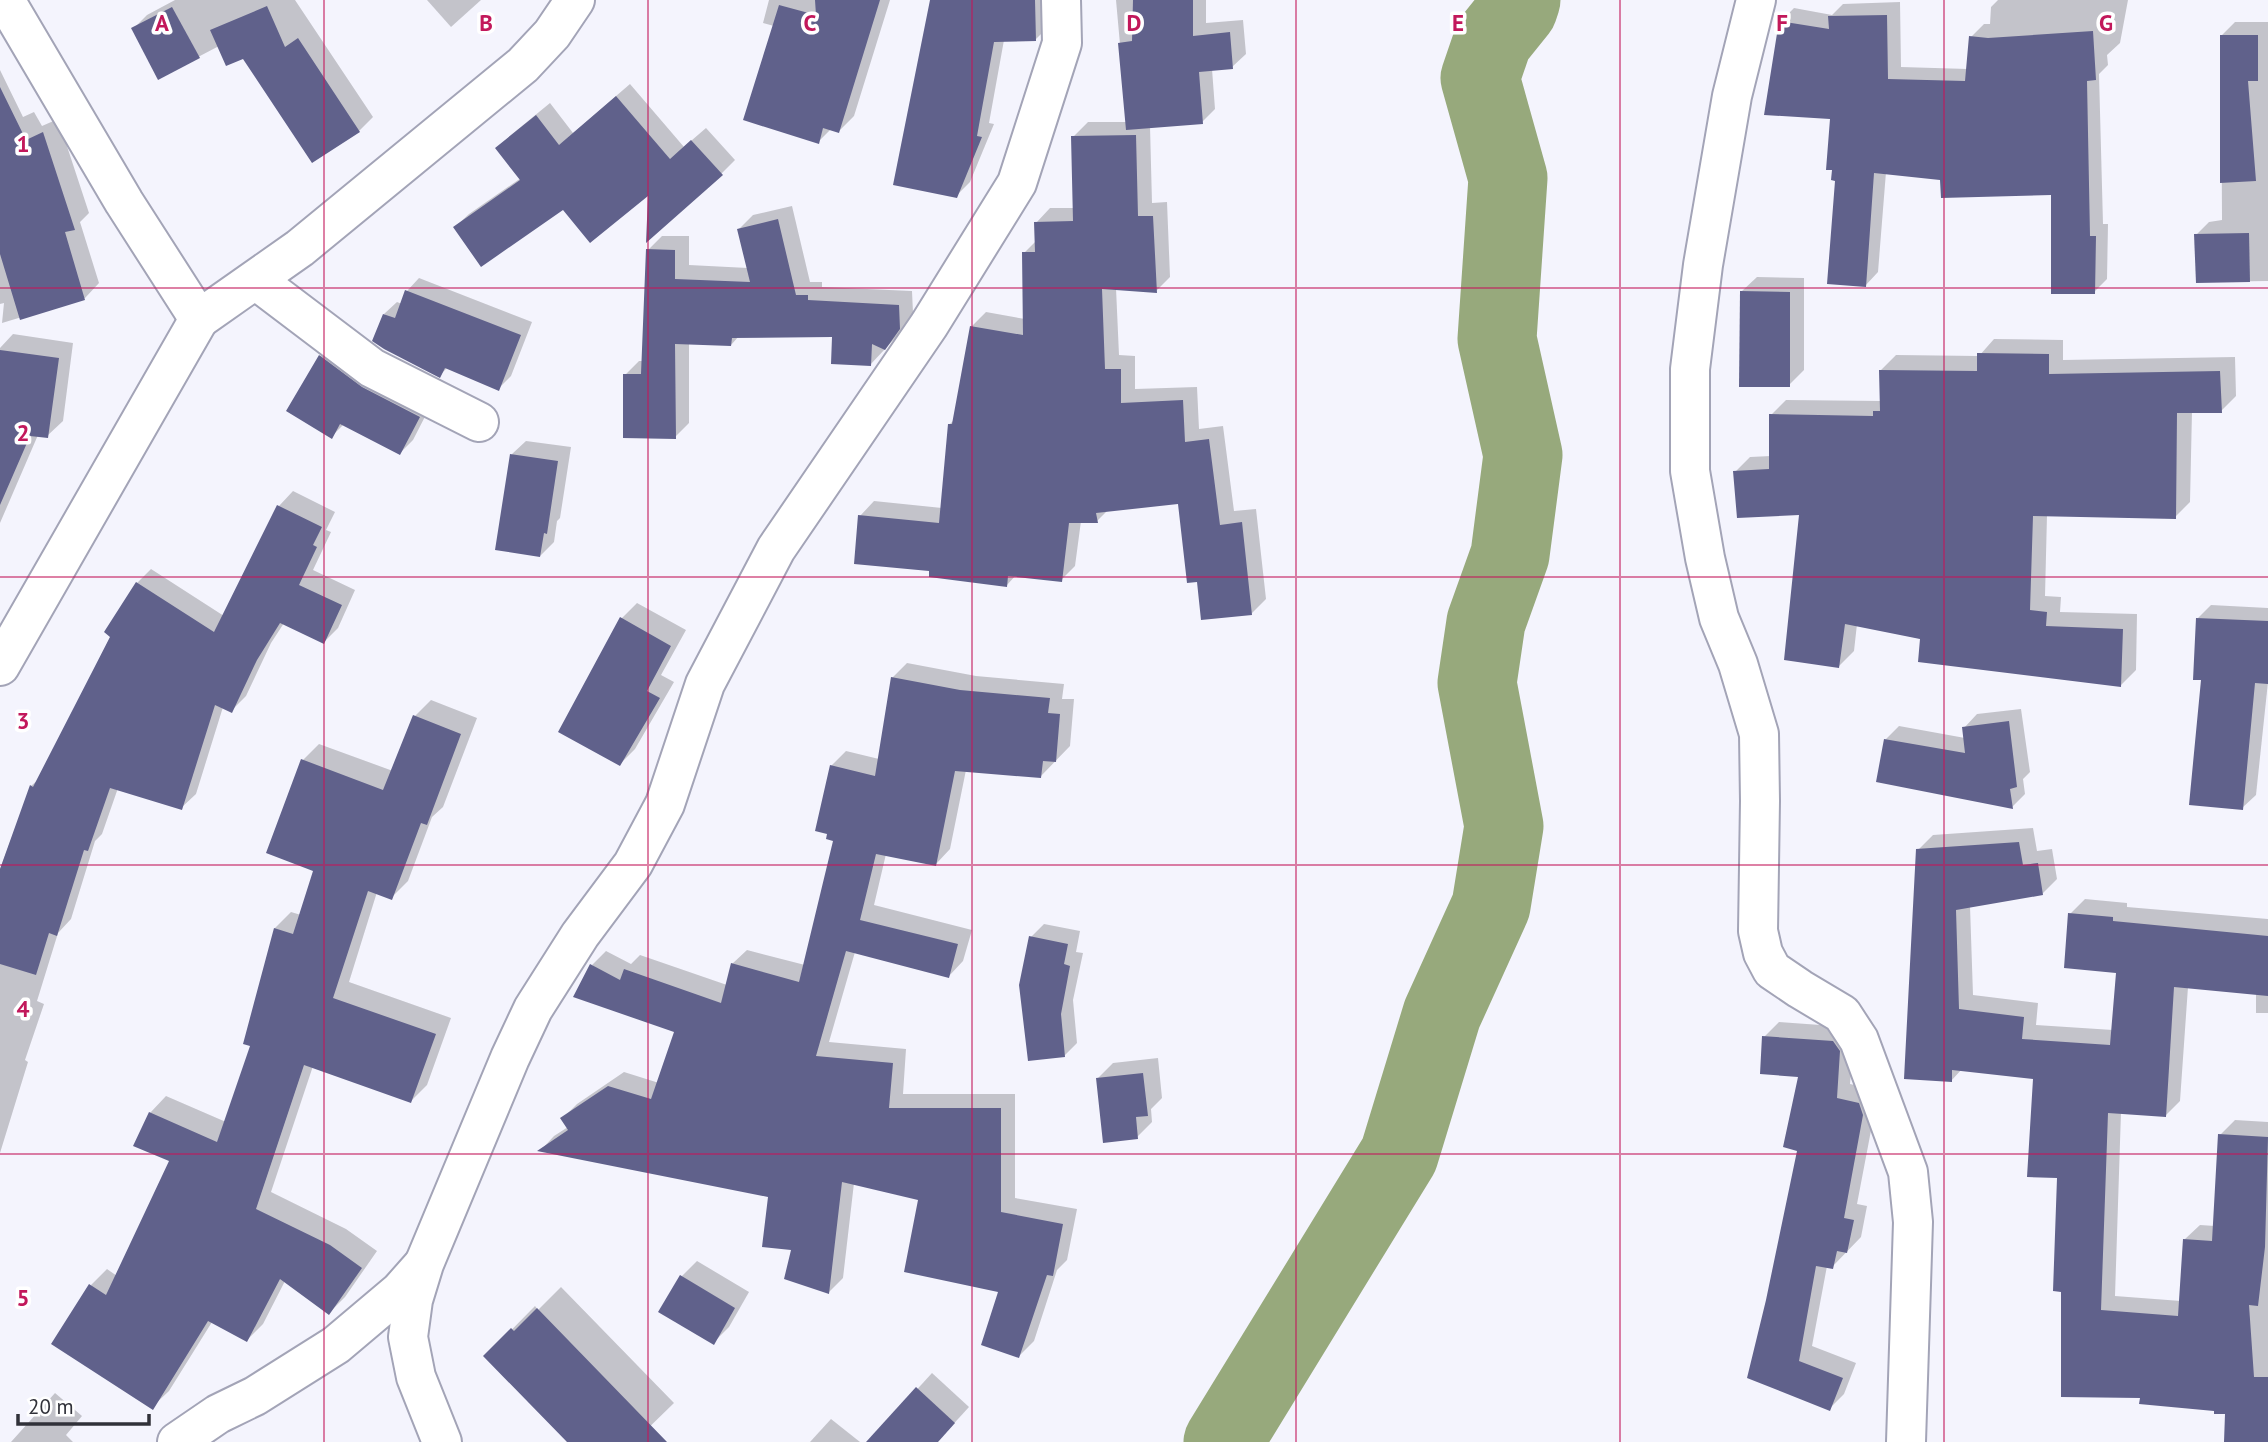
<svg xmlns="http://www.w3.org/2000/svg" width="2268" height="1442" viewBox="0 0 2268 1442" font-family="'PT Sans',sans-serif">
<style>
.shadow{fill:#0003}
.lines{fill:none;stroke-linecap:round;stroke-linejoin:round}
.river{stroke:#97a97c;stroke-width:79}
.building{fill:#60618b}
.minor-casing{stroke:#a3a4b7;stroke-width:42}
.minor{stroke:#fff;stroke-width:38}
.grid{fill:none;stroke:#c2185b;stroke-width:2;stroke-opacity:0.55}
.grid-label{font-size:23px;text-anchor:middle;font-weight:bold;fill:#c2185b;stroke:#fff;stroke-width:7;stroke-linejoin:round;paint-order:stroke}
</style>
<rect width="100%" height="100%" fill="#f4f4fd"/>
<g class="shadow">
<polygon points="175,0 295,0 373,117 359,131 313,161 244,56 219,46 158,78 133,29 147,15"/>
<polygon points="427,0 481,0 451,27"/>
<polygon points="769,0 890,0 854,116 839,131 831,129 818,142 774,26 763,23"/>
<polygon points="931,0 1048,0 1049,26 1036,39 1004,40 989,123 994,124 970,182 956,196"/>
<polygon points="1116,0 1206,0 1206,23 1243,20 1246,54 1232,67 1212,69 1215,109 1202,122 1150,126 1152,203 1167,202 1170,277 1156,291 1116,288 1119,355 1135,356 1135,389 1197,387 1199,429 1223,426 1234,511 1256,509 1266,599 1251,614 1199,580 1180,502 1109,509 1097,521 1081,521 1075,566 1061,580 1016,575 1007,585 931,570 860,516 874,501 942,508 950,424 954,420 971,327 986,312 1025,319 1024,253 1036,241 1036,223 1050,208 1074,208 1073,137 1088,122 1127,122"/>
<polygon points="1998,0 2128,0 2120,43 2107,55 2108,65 2099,74 2103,224 2108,224 2107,279 2094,292 2053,194 1886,172 1878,272 1865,286 1837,179 1832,117 1781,21 1794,8 1832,15 1843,4 1900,2 1901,67 1968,69 1971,37 1984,24 1990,24 1991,7"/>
<polygon points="2235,22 2268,22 2268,281 2197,282 2196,235 2209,222 2222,220 2221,36"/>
<polygon points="0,70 23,117 34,112 42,126 58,119 89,213 80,222 99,283 85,298 2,323 4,303 0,304"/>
<polygon points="630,84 684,147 706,128 735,160 721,174 650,192 455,227 469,214 521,178 497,148 511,135 550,103 573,133"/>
<polygon points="792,206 810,282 822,282 822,287 912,291 913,313 899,334 870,365 834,335 739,336 731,345 689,343 689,423 675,437 625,375 639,361 643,361 648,250 662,236 689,236 689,265 748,268 739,229 753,215"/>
<polygon points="1757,277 1804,278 1804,370 1789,385 1742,291"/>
<polygon points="419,278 532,322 511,376 498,389 447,368 439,376 384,314 397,302 402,304 407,291"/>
<polygon points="13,334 73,343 63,421 47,436 38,435 0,523 0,348"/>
<polygon points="1994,339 2063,340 2063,360 2235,357 2236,396 2221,411 2192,411 2190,502 2175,517 2047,515 2045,596 2061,597 2060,612 2137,614 2136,670 2121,685 1857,624 1854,651 1839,666 1801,513 1735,472 1750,457 1771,456 1771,415 1786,400 1882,401 1881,370 1896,355 1979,356"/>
<polygon points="333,343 432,403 413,440 400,453 344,424 332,436 320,356"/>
<polygon points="526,441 571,447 560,518 557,521 554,542 540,556 512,454"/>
<polygon points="293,491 335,512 326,530 331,532 313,570 355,590 338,628 324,642 284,623 271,643 246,696 231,711 223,707 196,794 181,808 118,788 102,834 95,841 71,919 58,933 37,1001 44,1004 25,1060 28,1062 0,1153 0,869 31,786 40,778 137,583 151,569 224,616 279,506"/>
<polygon points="637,603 686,630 661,675 674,682 635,749 620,764 622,618"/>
<polygon points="2211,605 2268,608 2268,682 2256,795 2242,808 2203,679 2198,618"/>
<polygon points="907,663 976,676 1064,684 1062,699 1074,699 1070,746 1041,776 966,770 950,849 936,864 886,854 874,905 972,930 963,961 949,976 855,952 829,1042 906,1049 903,1094 1015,1094 1015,1198 1077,1209 1067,1260 1057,1270 1034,1341 1019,1356 1000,1291 920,1199 854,1183 843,1278 829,1292 793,1249 770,1196 541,1150 554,1136 568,1127 563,1118 577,1104 624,1072 659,1083 677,1031 592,965 606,951 631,964 640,955 727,985 732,964 747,950 805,965 835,839 831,766 846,751 879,759 892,678"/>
<polygon points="431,700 477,718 443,807 432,817 408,881 391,898 377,892 349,982 451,1018 427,1085 411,1101 313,1066 271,1192 346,1229 377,1251 345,1297 329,1313 285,1281 263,1324 247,1340 212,1322 169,1391 152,1407 91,1285 107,1269 117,1276 171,1160 150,1113 166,1096 226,1122 252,1045 275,928 291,912 301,915 315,870 303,760 319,744 393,771 415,716"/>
<polygon points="2021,709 2030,772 2023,779 2025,794 2012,807 1885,740 1899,726 1965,738 1964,728 1977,714"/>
<polygon points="2033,828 2037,851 2052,849 2057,879 2042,894 1970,906 1973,995 2038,1003 2036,1025 2113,1030 2117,971 2070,914 2085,899 2127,903 2127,907 2268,919 2268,1013 2256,1013 2256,993 2188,987 2180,1101 2165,1116 2121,1112 2115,1296 2181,1301 2185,1239 2200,1225 2215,1226 2220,1135 2235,1120 2268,1122 2268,1442 2226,1442 2227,1412 2141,1396 2063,1290 2059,1176 2035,1078 1962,1069 1951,1081 1918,850 1933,835"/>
<polygon points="1044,924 1080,931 1076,952 1083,953 1073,1000 1077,1043 1064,1056 1031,937"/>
<polygon points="1779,1022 1848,1027 1854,1036 1850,1084 1873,1089 1877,1099 1857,1204 1867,1206 1861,1237 1832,1267 1827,1266 1812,1346 1856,1363 1844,1394 1829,1409 1749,1377 1768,1301 1799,1149 1800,1075 1764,1037"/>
<polygon points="1158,1058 1162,1098 1151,1109 1152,1122 1137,1137 1098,1078 1113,1063"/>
<polygon points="697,1261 749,1292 729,1327 713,1343 682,1276"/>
<polygon points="561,1287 674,1403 634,1442 569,1442 486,1356 535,1306 538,1310"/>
<polygon points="932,1373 969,1407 937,1442 869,1442"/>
<polygon points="55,1393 82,1416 66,1435 73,1442 11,1442"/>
<polygon points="831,1419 860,1442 810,1442"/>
</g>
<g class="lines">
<polyline class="river" points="1223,1442 1399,1155 1442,1014 1491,906 1504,826 1477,683 1486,622 1510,555 1523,455 1497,339 1508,178 1480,78 1493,40 1518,9 1521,0"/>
</g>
<g class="building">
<polygon points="815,0 880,0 839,133 823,128 819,144 743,120 779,5 816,15"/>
<polygon points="930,0 1035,0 1036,41 994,42 977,136 982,137 957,198 893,185"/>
<polygon points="1133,0 1193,0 1193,36 1230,32 1233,69 1199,72 1203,124 1126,130 1118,43 1132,41"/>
<polygon points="267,6 285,47 298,38 360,132 312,163 243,59 226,66 210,30"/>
<polygon points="172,7 200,58 158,80 131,28"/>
<polygon points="1887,15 1888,79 1965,81 1969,36 1988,38 2093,31 2096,80 2087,81 2090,236 2096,236 2095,294 2051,294 2051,195 1941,198 1940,180 1874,173 1866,287 1827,284 1835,181 1831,180 1832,170 1826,170 1830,119 1764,115 1779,21 1829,29 1828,16"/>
<polygon points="2220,35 2258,35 2258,81 2248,81 2256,181 2220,183"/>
<polygon points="0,87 26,140 43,132 75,230 65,232 85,300 20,320 0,254"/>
<polygon points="616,96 670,159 691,140 723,175 646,243 648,196 590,243 563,210 481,267 453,227 520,180 495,148 536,115 559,145"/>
<polygon points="1136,135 1138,216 1153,216 1157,293 1102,289 1105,369 1121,369 1121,403 1183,400 1185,442 1209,439 1220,525 1242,522 1252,615 1201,620 1197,582 1187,583 1178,504 1096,513 1098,523 1069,523 1062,582 1008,576 1007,587 929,577 929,571 854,564 858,515 939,523 948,424 952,424 970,326 1023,335 1022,252 1035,252 1034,222 1073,221 1071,136"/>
<polygon points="778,219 796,295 808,295 808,300 899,305 900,329 885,350 872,344 871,366 831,364 832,337 732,338 731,346 675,344 676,439 623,438 623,374 641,374 646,249 675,250 675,279 750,282 737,229"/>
<polygon points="2249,233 2250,282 2196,283 2194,234"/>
<polygon points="405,290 521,335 499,391 445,368 440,378 384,349 372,341 383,314 395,318"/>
<polygon points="1740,291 1790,292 1790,387 1739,387"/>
<polygon points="0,350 59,358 48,438 30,436 0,505"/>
<polygon points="1977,353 2049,354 2049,374 2220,371 2222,413 2177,413 2176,519 2033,516 2030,610 2047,612 2046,626 2123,629 2121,687 1918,662 1920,639 1845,624 1839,668 1784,660 1799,515 1737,518 1733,471 1769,469 1769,414 1873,416 1873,411 1880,411 1879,370 1977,371"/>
<polygon points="319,355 362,387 420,417 400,455 340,424 332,439 286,411"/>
<polygon points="510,454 558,461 547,534 544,533 540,557 495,550"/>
<polygon points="277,505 322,527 313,545 317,547 299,585 342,605 324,644 280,623 257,660 232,713 215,705 182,810 110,788 88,851 84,850 57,936 49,933 36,975 0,964 0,869 30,785 33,787 110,637 104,632 136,582 214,632"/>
<polygon points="620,617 671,646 647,691 660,698 620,766 558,732"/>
<polygon points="2196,618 2268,621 2268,684 2255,683 2243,810 2189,805 2201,680 2193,680"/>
<polygon points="891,677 960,690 1050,698 1048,713 1060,714 1056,762 1043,761 1041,778 955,771 936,866 876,854 860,920 958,944 949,978 846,951 816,1056 893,1063 889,1108 1001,1108 1001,1212 1063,1224 1053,1276 1047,1275 1019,1358 981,1345 998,1292 904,1272 918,1200 842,1182 829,1294 784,1279 791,1250 762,1247 768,1197 537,1151 568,1130 560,1118 608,1086 651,1099 674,1032 573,997 590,964 620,980 624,969 721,1003 731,963 799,982 833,841 826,839 827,834 815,831 830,765 875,776"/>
<polygon points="413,715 461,734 427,825 421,823 392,900 368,891 333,998 436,1034 411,1103 304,1065 256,1209 330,1245 362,1268 329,1315 280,1279 247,1342 208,1321 153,1410 51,1344 89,1284 106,1295 169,1161 133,1146 149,1112 217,1142 250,1046 243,1044 274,928 293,934 313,871 266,853 301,759 383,790"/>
<polygon points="2009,721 2017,787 2010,789 2013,809 1876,782 1884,739 1965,753 1962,727"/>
<polygon points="2019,842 2023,865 2038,863 2043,895 1956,910 1959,1009 2024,1017 2022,1039 2110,1045 2116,973 2064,968 2068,913 2113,917 2113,921 2268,936 2268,996 2174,987 2166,1117 2108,1113 2101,1310 2178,1316 2183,1239 2212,1241 2218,1134 2268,1137 2265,1247 2258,1306 2249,1305 2254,1377 2268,1377 2268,1442 2224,1442 2225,1414 2214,1414 2214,1411 2139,1404 2140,1398 2061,1397 2061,1292 2053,1291 2057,1178 2027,1177 2033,1079 1952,1070 1952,1082 1904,1079 1916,849"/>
<polygon points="1029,936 1068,944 1064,964 1070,966 1061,1014 1065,1057 1028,1061 1019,985"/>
<polygon points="1762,1036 1833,1041 1840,1051 1837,1098 1859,1103 1863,1115 1844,1218 1854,1220 1847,1253 1837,1251 1833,1269 1816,1266 1799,1361 1843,1378 1830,1411 1747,1378 1766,1300 1797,1151 1783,1147 1798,1077 1760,1074"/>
<polygon points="1143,1073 1148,1116 1136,1117 1138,1139 1103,1143 1096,1078"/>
<polygon points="680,1275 735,1308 714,1345 658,1312"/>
<polygon points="537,1308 667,1442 567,1442 483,1356 511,1328 514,1331"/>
<polygon points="916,1387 955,1423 938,1442 866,1442"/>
</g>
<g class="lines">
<g class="minor-casing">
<g id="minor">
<polyline points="5,0 124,202 199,319 300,248 523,65 552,34 575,0"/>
<polyline points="1756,0 1732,96 1703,265 1690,369 1690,471 1705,558 1719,618 1738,664 1759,734 1760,801 1758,931 1763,953 1772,970 1800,989 1842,1014 1859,1040 1908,1172 1913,1222 1906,1442"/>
<polyline points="257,281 372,368 479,422"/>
<polyline points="0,666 199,319"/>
<polyline points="177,1442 218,1414 255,1396 336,1345 400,1291 423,1265"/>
<polyline points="442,1442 416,1377 408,1337 413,1300 424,1264 510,1058 533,1009 580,935 633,864 665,804 705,684 776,549 929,325 1017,183 1062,43 1061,0"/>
</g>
</g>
<use href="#minor" class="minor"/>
</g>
<path class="grid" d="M324,0v1442M648,0v1442M972,0v1442M1296,0v1442M1620,0v1442M1944,0v1442M0,288h2268M0,577h2268M0,865h2268M0,1154h2268"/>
<g class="grid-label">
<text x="162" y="31">A</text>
<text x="486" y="31">B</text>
<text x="810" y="31">C</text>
<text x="1134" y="31">D</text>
<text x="1458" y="31">E</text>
<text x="1782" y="31">F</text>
<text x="2106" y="31">G</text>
<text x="23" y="152">1</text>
<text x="23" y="441">2</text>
<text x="23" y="729">3</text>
<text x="23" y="1017">4</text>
<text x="23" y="1306">5</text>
</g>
<path d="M18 1414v10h131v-10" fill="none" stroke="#303139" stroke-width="3.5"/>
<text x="28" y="1414" font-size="21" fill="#303139" stroke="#ffffff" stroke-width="5" paint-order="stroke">20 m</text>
</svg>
